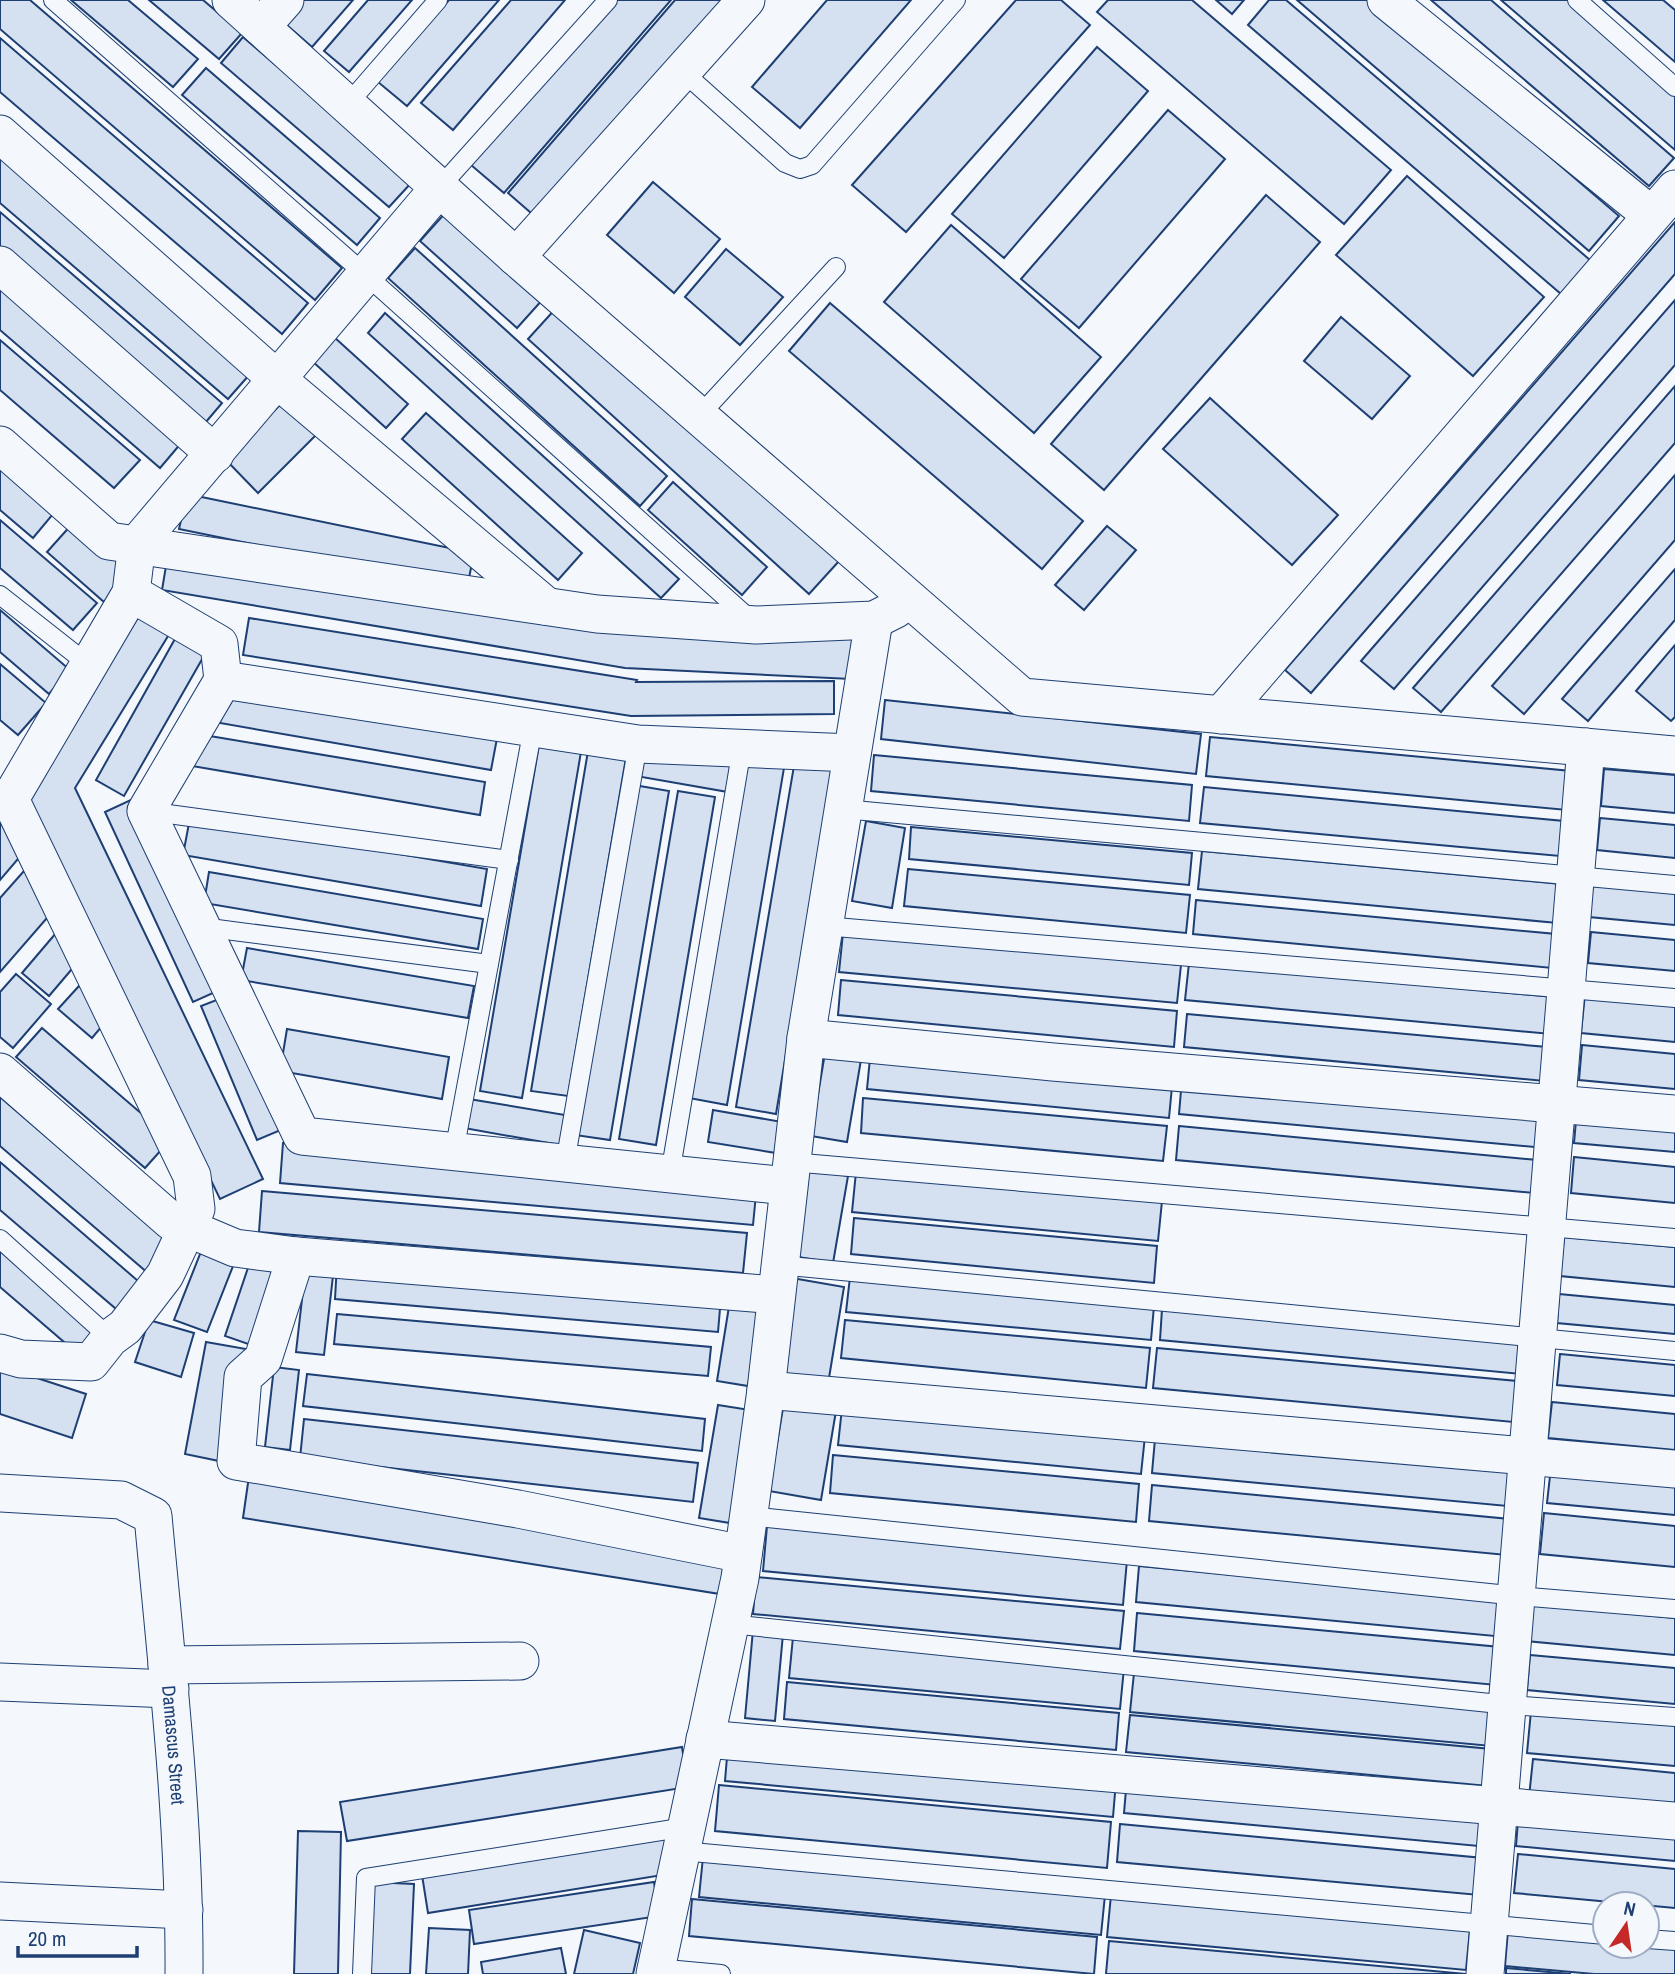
<svg xmlns="http://www.w3.org/2000/svg" width="1675" height="1974" viewBox="0 0 1675 1974" font-family="'Archivo Narrow',sans-serif">
<style>
.building{fill:#d5e0f0;stroke:#1d3f73;stroke-width:2}
.lines{fill:none;stroke-linecap:round;stroke-linejoin:round}
.lane-casing{stroke:#1d3f73;stroke-width:20}
.street-casing{stroke:#1d3f73;stroke-width:39}
.lane{stroke:#f4f7fb;stroke-width:18}
.street{stroke:#f4f7fb;stroke-width:37}
.labels{text-anchor:middle;dominant-baseline:central;stroke-width:5;stroke-linejoin:round;paint-order:stroke}
.street-label{font-size:19px;fill:#1d3f73;stroke:#f4f7fb}
</style>
<rect width="100%" height="100%" fill="#f4f7fb"/>
<g class="building">
<polygon points="0,0 30,0 342,268 315,300 0,29"/>
<polygon points="71,0 128,0 198,59 173,87"/>
<polygon points="149,0 203,0 242,33 219,59"/>
<polygon points="298,0 353,0 312,47 281,20"/>
<polygon points="368,0 412,0 349,72 324,51"/>
<polygon points="449,0 499,0 407,106 378,82"/>
<polygon points="511,0 565,0 453,130 421,103"/>
<polygon points="614,0 671,0 504,193 471,165"/>
<polygon points="675,0 729,0 538,219 508,193"/>
<polygon points="827,0 911,0 800,128 752,87"/>
<polygon points="1016,0 1061,0 1090,25 906,232 852,185"/>
<polygon points="1108,0 1192,0 1391,170 1344,224 1097,12"/>
<polygon points="1216,0 1244,0 1232,14"/>
<polygon points="1269,0 1286,0 1590,260 1561,294 1248,25"/>
<polygon points="1297,0 1367,0 1619,216 1589,251"/>
<polygon points="1431,0 1491,0 1674,158 1649,186"/>
<polygon points="1501,0 1568,0 1675,92 1675,150"/>
<polygon points="1603,0 1663,0 1675,10 1675,62"/>
<polygon points="243,37 412,182 389,207 221,63"/>
<polygon points="0,38 308,303 282,334 0,92"/>
<polygon points="1097,47 1148,91 1004,258 952,214"/>
<polygon points="206,68 380,218 357,245 182,95"/>
<polygon points="1168,110 1225,159 1079,328 1021,279"/>
<polygon points="0,145 257,366 228,399 0,203"/>
<polygon points="1407,176 1544,297 1473,376 1336,255"/>
<polygon points="653,182 720,239 674,293 607,235"/>
<polygon points="1266,195 1320,242 1104,490 1051,444"/>
<polygon points="447,211 544,298 517,328 420,241"/>
<polygon points="0,212 222,403 200,429 0,258"/>
<polygon points="1675,222 1675,274 1311,693 1285,670"/>
<polygon points="951,225 1101,357 1034,433 884,302"/>
<polygon points="415,248 667,476 640,506 388,278"/>
<polygon points="726,249 783,297 740,345 685,297"/>
<polygon points="0,274 188,435 160,468 0,330"/>
<polygon points="1675,300 1675,365 1394,689 1361,661"/>
<polygon points="830,303 1083,521 1042,569 789,351"/>
<polygon points="558,306 840,560 809,594 528,339"/>
<polygon points="385,313 679,579 661,598 368,333"/>
<polygon points="1341,317 1410,376 1372,419 1304,361"/>
<polygon points="334,337 408,404 386,428 312,361"/>
<polygon points="0,340 140,460 114,488 0,390"/>
<polygon points="1675,386 1675,443 1441,712 1413,688"/>
<polygon points="1210,398 1338,515 1292,565 1163,449"/>
<polygon points="286,399 319,432 258,493 225,459"/>
<polygon points="426,413 582,553 558,580 402,439"/>
<polygon points="0,458 58,508 33,538 0,510"/>
<polygon points="1675,475 1675,540 1524,714 1492,686"/>
<polygon points="673,482 767,567 742,595 648,510"/>
<polygon points="187,494 474,553 467,588 179,529"/>
<polygon points="0,520 97,603 73,630 0,568"/>
<polygon points="73,523 130,572 104,602 47,552"/>
<polygon points="1107,526 1136,550 1084,610 1055,585"/>
<polygon points="168,554 852,637 851,679 625,668 162,590"/>
<polygon points="1675,569 1675,620 1588,721 1562,699"/>
<polygon points="142,603 176,623 75,788 263,1179 220,1199 22,788"/>
<polygon points="0,610 70,670 49,694 0,652"/>
<polygon points="249,618 637,680 636,682 834,681 834,714 631,716 243,655"/>
<polygon points="180,630 209,647 124,796 96,780"/>
<polygon points="1675,645 1675,717 1671,721 1636,691"/>
<polygon points="0,664 46,703 18,735 0,720"/>
<polygon points="226,687 498,733 491,770 220,723"/>
<polygon points="885,700 1201,734 1196,774 881,739"/>
<polygon points="198,734 485,782 480,815 192,766"/>
<polygon points="1210,737 1571,771 1567,810 1206,776"/>
<polygon points="540,739 582,746 522,1098 480,1091"/>
<polygon points="589,745 627,752 568,1096 531,1091"/>
<polygon points="641,749 733,764 728,792 636,776"/>
<polygon points="748,750 786,756 727,1105 689,1098"/>
<polygon points="796,754 835,761 776,1114 736,1107"/>
<polygon points="874,755 1192,785 1189,821 871,791"/>
<polygon points="1604,769 1675,775 1675,813 1601,806"/>
<polygon points="634,785 669,791 610,1140 575,1135"/>
<polygon points="1204,787 1564,821 1560,856 1200,823"/>
<polygon points="678,791 715,797 656,1145 619,1139"/>
<polygon points="135,798 222,989 193,1002 105,812"/>
<polygon points="190,818 487,869 481,906 183,855"/>
<polygon points="1600,818 1675,825 1675,858 1597,850"/>
<polygon points="866,821 905,828 892,908 852,901"/>
<polygon points="2,822 29,846 0,880 0,824"/>
<polygon points="911,827 1192,853 1189,885 909,859"/>
<polygon points="1202,851 1561,884 1557,923 1198,889"/>
<polygon points="908,869 1190,895 1186,933 904,906"/>
<polygon points="24,871 60,903 0,972 0,898"/>
<polygon points="209,872 483,919 478,949 204,903"/>
<polygon points="1593,883 1675,890 1675,925 1589,917"/>
<polygon points="1196,900 1556,934 1552,968 1193,934"/>
<polygon points="1591,932 1675,940 1675,971 1588,963"/>
<polygon points="56,933 83,956 49,996 22,973"/>
<polygon points="843,933 1181,965 1177,1003 839,972"/>
<polygon points="247,948 474,986 468,1018 241,980"/>
<polygon points="1189,963 1554,997 1551,1034 1185,1000"/>
<polygon points="16,974 51,1004 13,1048 0,1037 0,992"/>
<polygon points="841,980 1177,1011 1174,1047 838,1015"/>
<polygon points="79,986 112,1014 92,1038 58,1009"/>
<polygon points="232,994 288,1127 257,1140 201,1006"/>
<polygon points="1585,994 1675,1003 1675,1042 1581,1033"/>
<polygon points="1187,1014 1547,1047 1544,1081 1184,1047"/>
<polygon points="42,1028 171,1139 145,1168 16,1057"/>
<polygon points="287,1029 449,1057 442,1099 280,1071"/>
<polygon points="827,1041 863,1048 847,1142 811,1136"/>
<polygon points="1582,1045 1675,1054 1675,1089 1579,1080"/>
<polygon points="871,1048 1173,1076 1169,1118 867,1089"/>
<polygon points="1182,1079 1548,1114 1545,1148 1179,1114"/>
<polygon points="0,1097 173,1246 149,1274 0,1146"/>
<polygon points="863,1098 1167,1126 1163,1161 861,1133"/>
<polygon points="469,1099 565,1115 560,1145 464,1128"/>
<polygon points="1577,1109 1675,1118 1675,1152 1574,1143"/>
<polygon points="713,1110 782,1122 776,1153 708,1142"/>
<polygon points="1179,1126 1537,1160 1534,1193 1176,1160"/>
<polygon points="283,1143 757,1184 753,1225 280,1183"/>
<polygon points="1574,1157 1675,1167 1675,1203 1571,1193"/>
<polygon points="0,1162 145,1287 122,1314 0,1210"/>
<polygon points="802,1168 848,1176 833,1263 787,1255"/>
<polygon points="856,1172 1162,1201 1158,1241 852,1212"/>
<polygon points="262,1191 747,1233 743,1273 259,1232"/>
<polygon points="854,1218 1157,1246 1154,1283 851,1254"/>
<polygon points="1564,1237 1675,1247 1675,1287 1560,1276"/>
<polygon points="204,1244 237,1256 207,1332 174,1320"/>
<polygon points="0,1249 97,1332 78,1354 0,1287"/>
<polygon points="253,1253 281,1263 254,1346 225,1336"/>
<polygon points="306,1264 334,1267 324,1355 296,1352"/>
<polygon points="337,1264 721,1297 718,1332 335,1299"/>
<polygon points="850,1277 1154,1306 1151,1340 846,1312"/>
<polygon points="792,1278 844,1287 828,1384 775,1375"/>
<polygon points="731,1294 763,1299 748,1386 717,1381"/>
<polygon points="1559,1294 1675,1305 1675,1334 1557,1323"/>
<polygon points="1162,1309 1524,1343 1521,1374 1160,1340"/>
<polygon points="337,1314 711,1347 708,1376 334,1344"/>
<polygon points="149,1320 194,1333 181,1377 135,1362"/>
<polygon points="845,1320 1150,1348 1146,1388 841,1358"/>
<polygon points="206,1342 246,1349 224,1462 185,1454"/>
<polygon points="1157,1348 1517,1381 1513,1422 1153,1388"/>
<polygon points="1560,1354 1675,1365 1675,1396 1557,1385"/>
<polygon points="0,1366 86,1394 72,1438 0,1414"/>
<polygon points="274,1367 299,1370 290,1450 265,1447"/>
<polygon points="307,1374 705,1419 702,1451 303,1406"/>
<polygon points="785,1396 837,1405 821,1500 769,1491"/>
<polygon points="1552,1402 1675,1414 1675,1450 1548,1438"/>
<polygon points="718,1405 750,1410 730,1523 699,1518"/>
<polygon points="842,1408 1145,1436 1141,1474 838,1445"/>
<polygon points="304,1419 698,1463 693,1502 300,1458"/>
<polygon points="1155,1439 1521,1473 1518,1507 1152,1473"/>
<polygon points="833,1455 1139,1484 1136,1522 830,1493"/>
<polygon points="1551,1467 1675,1478 1675,1515 1547,1503"/>
<polygon points="249,1476 726,1552 720,1594 243,1518"/>
<polygon points="1152,1485 1520,1520 1517,1556 1149,1521"/>
<polygon points="1544,1513 1675,1526 1675,1567 1540,1554"/>
<polygon points="767,1526 1127,1560 1123,1605 763,1571"/>
<polygon points="1139,1566 1508,1601 1505,1637 1136,1602"/>
<polygon points="756,1577 1124,1611 1120,1649 753,1614"/>
<polygon points="1529,1604 1675,1618 1675,1655 1526,1641"/>
<polygon points="1137,1613 1500,1647 1496,1685 1134,1651"/>
<polygon points="753,1630 783,1634 775,1721 745,1718"/>
<polygon points="793,1637 1124,1668 1120,1709 789,1678"/>
<polygon points="1530,1655 1675,1668 1675,1704 1527,1690"/>
<polygon points="1134,1673 1494,1707 1491,1746 1130,1712"/>
<polygon points="787,1682 1119,1713 1116,1750 784,1719"/>
<polygon points="1531,1711 1675,1724 1675,1766 1527,1753"/>
<polygon points="1130,1715 1491,1749 1488,1786 1126,1752"/>
<polygon points="728,1745 1116,1781 1113,1817 725,1781"/>
<polygon points="682,1747 688,1787 347,1841 340,1802"/>
<polygon points="1533,1759 1675,1773 1675,1810 1529,1797"/>
<polygon points="1127,1778 1493,1812 1489,1847 1124,1813"/>
<polygon points="719,1785 1111,1822 1107,1868 715,1831"/>
<polygon points="1519,1808 1675,1823 1675,1861 1516,1846"/>
<polygon points="1120,1824 1483,1858 1479,1895 1117,1862"/>
<polygon points="298,1831 341,1832 338,1974 294,1974"/>
<polygon points="669,1836 675,1873 428,1913 422,1875"/>
<polygon points="1518,1854 1675,1869 1675,1908 1514,1893"/>
<polygon points="703,1857 1105,1895 1101,1935 699,1897"/>
<polygon points="371,1882 414,1884 410,1974 367,1974"/>
<polygon points="654,1882 659,1916 474,1944 469,1910"/>
<polygon points="1111,1895 1470,1929 1466,1970 1107,1937"/>
<polygon points="692,1899 1097,1937 1094,1974 689,1936"/>
<polygon points="429,1928 470,1930 468,1974 426,1974"/>
<polygon points="584,1930 640,1943 633,1974 574,1974"/>
<polygon points="1508,1930 1605,1939 1605,1946 1675,1946 1675,1974 1594,1974 1505,1966"/>
<polygon points="1109,1941 1466,1974 1106,1974"/>
<polygon points="561,1948 566,1974 483,1974 481,1962"/>
<polygon points="1506,1968 1571,1974 1506,1974"/>
</g>
<g class="lines">
<g class="lane-casing">
<g id="lane">
<polyline points="53,0 366,275 752,621"/>
<polyline points="1577,0 1675,87"/>
<polyline points="682,71 785,163 800,169 812,165 956,0"/>
<polyline points="347,105 438,0"/>
<polyline points="439,188 608,0"/>
<polyline points="699,416 836,267"/>
<polyline points="0,595 89,665"/>
<polyline points="843,809 1675,885"/>
<polyline points="146,811 509,860"/>
<polyline points="824,926 1675,998"/>
<polyline points="202,927 489,964"/>
<polyline points="454,1152 533,728"/>
<polyline points="791,1162 1675,1238"/>
<polyline points="565,1163 638,744"/>
<polyline points="670,1174 742,748"/>
<polyline points="0,1239 110,1338"/>
<polyline points="779,1265 1675,1351"/>
<polyline points="749,1516 1518,1596 1675,1609"/>
<polyline points="730,1624 1509,1705 1675,1717"/>
<polyline points="681,1851 1605,1935"/>
<polyline points="1647,1939 1675,1941"/>
<polyline points="656,1968 721,1974"/>
<polyline points="362,1974 366,1878 686,1827"/>
</g>
</g>
<g class="street-casing">
<g id="street">
<polyline points="231,0 516,257 1022,697 1675,755"/>
<polyline points="1386,0 1651,215"/>
<polyline points="261,27 285,0"/>
<polyline points="0,134 278,380 546,606"/>
<polyline points="516,257 746,0"/>
<polyline points="0,265 215,454"/>
<polyline points="0,445 109,541 597,614 756,625 874,620 896,609"/>
<polyline points="131,593 219,644 223,680 146,811 302,1136 787,1186"/>
<polyline points="223,680 638,744 852,753"/>
<polyline points="1221,715 1675,189"/>
<polyline points="806,1038 1053,1062 1675,1114"/>
<polyline points="0,1072 171,1221 235,1248 296,1256 776,1295"/>
<polyline points="296,1256 263,1359 243,1377 236,1461 518,1509 743,1554"/>
<polyline points="0,1353 21,1359 91,1362 110,1338 125,1327 165,1275 196,1209 192,1176 10,799 131,593 137,544 439,188"/>
<polyline points="766,1390 1675,1469"/>
<path id="s1" d="M0,1493l121,7 32,16c14,152 32,305 31,458"/>
<polyline points="167,1665 520,1661"/>
<polyline points="0,1682 170,1689"/>
<polyline points="705,1739 1675,1821"/>
<polyline points="0,1901 184,1910"/>
<polyline points="655,1974 740,1578 766,1390 806,1038 874,620"/>
<polyline points="1485,1974 1586,747"/>
</g>
</g>
<use href="#lane" class="lane"/>
<use href="#street" class="street"/>
</g>
<g class="labels">
<g class="street-label">
<text stroke="none"><textPath href="#s1" startOffset="387">Damascus Street</textPath></text>
</g>
</g>
<g transform="translate(1626 1925) rotate(13)"><circle r="33" fill="#f4f7fb" stroke="#9eadc5" stroke-width="2"/>
<path d="M0-5L12 26L0 18L-12 26Z" fill="#c62828"/>
<text y="-10" font-size="19" font-weight="bold" text-anchor="middle" fill="#1d3f73">N</text>
</g>
<path d="M18 1946v10h119v-10" fill="none" stroke="#1d3f73" stroke-width="3.5"/>
<text x="28" y="1946" font-size="21" fill="#1d3f73" stroke="#f4f7fb" stroke-width="5" paint-order="stroke">20 m</text>
</svg>
